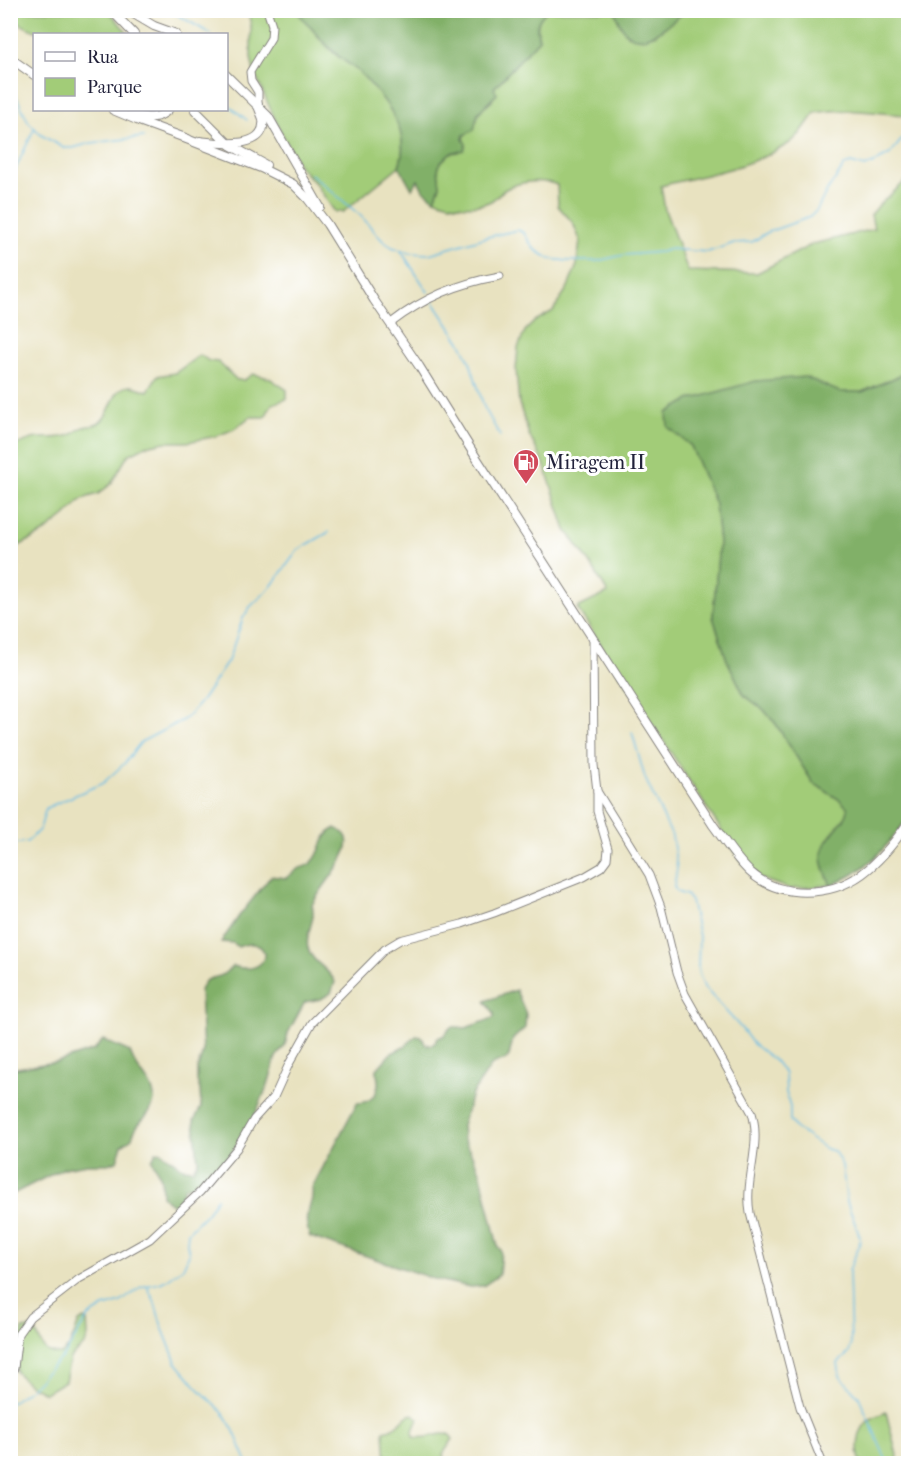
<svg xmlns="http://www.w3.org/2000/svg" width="919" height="1474" viewBox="0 0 919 1474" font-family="'IM FELL French Canon',serif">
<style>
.green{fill:#a2cc78;stroke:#62775a;stroke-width:1.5}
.forest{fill:#81b068;stroke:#526952;stroke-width:1.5}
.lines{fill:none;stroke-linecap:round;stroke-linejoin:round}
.stream{stroke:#68bce4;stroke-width:1.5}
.minor-casing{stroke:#85827e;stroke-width:9}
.major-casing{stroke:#85827e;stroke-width:10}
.minor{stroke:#fff;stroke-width:7}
.major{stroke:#fff;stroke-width:8}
.labels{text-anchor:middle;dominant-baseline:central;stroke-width:6;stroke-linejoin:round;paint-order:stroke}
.poi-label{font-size:20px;fill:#22223b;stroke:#fff;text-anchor:start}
</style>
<rect width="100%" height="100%" fill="#fff"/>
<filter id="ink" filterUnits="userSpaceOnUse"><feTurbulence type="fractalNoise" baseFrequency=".0167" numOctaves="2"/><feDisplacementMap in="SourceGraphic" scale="12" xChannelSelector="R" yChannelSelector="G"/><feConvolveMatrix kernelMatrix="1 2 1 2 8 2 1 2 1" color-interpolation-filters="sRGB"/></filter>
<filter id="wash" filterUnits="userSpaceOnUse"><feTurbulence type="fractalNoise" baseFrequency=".008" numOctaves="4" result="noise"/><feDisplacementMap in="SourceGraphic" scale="24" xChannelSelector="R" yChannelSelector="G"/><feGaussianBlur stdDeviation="1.35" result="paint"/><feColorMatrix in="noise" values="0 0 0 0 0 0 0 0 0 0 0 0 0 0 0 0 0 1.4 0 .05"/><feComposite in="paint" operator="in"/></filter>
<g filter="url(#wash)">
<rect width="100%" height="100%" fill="#e8e2c0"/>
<g class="green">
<path d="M10,11h99l17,20v3c-36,0 -89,10 -115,-18z"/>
<path d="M248,11h51v3c12,13 22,27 35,39 9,8 21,14 29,23 23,24 49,56 36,90l-56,46h-8l-19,-28 -17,-18 -22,-42 -23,-52 -3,-14v-32z"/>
<path d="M547,11h68l4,11 8,13 15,4 14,-5 30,-23h222v111l-5,-7c-28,-2 -60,-8 -88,-2 -9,11 -15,24 -27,31 -38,24 -85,31 -127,42l4,24 23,61 69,2 56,-29 61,-15 -3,-14 8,-10 29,-26v193l-46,20 -152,3 -21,5 -21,27 23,19 24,58 4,38 -6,75 14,43 17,35 19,14 13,15 37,59 27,17 8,8c0,8 -4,11 -9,17 -21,26 -21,30 -8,60l-41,4 -31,-11 -17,-16 -165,-254 31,-15 -18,-30 -24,-33 -22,-66 -15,-29 -10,-32 -3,-33 2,-22 7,-17 10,-10 18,-10 15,-24 9,-22 3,-25 -7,-17 -15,-17 -1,-21c-14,-6 -38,-4 -51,4 -6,3 -10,9 -15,12 -17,8 -40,5 -56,-2l5,-13 -2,-17 3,-7 9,-9 9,-1 5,-17 13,-15 1,-7 14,-12 2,-13 45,-49c-3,-12 -2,-20 8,-28z"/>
<path d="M200,355l9,6 9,1 19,18h7l9,-6 16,4 18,12v9l-15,5 -7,13h-15l-16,12 -17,7 -30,6h-22l-19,4 -18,9 -17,29 -13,10 -16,5 -17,17 -22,17 -32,17v-104c8,-1 14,-5 21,-7 12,-3 26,1 38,-4 4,-1 7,-5 11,-7 6,-3 12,-1 18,-5 14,-9 12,-37 32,-37 6,0 11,4 17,5l9,-15 18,-3z"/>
<path d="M84,1319l3,2 1,15 -3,8 -15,14 -5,23 -20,12 -16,-8 -13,-13 1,-16 6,-27 6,-1 6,3c9,15 5,22 26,23l8,-7 10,-25z"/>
<path d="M886,1412l13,51h-38c-5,-13 -4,-31 7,-42 4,-4 12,-6 18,-9z"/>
<path d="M413,1414l5,4 -5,13 1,6c14,3 22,-5 35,-3l4,5 -10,15 2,9h-59l-2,-32c18,-4 17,-14 29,-17z"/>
</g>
<g class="forest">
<path d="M299,11v-1l248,1c-10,8 -12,16 -8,28l-45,49 3,6 -19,19 -4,17 -10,5 -1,4 3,5 -2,6 -14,3 -9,9 -3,7 2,17 -5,13 -12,-9 -5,-10 -6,9 -13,-23c13,-34 -13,-66 -36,-90 -8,-9 -20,-15 -29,-24 -13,-11 -23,-25 -35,-38z"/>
<path d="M615,11v-1l71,1c-27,20 -56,50 -71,0z"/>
<path d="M908,372v446c-21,29 -43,55 -77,67 -13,-30 -13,-34 8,-60 5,-6 9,-9 9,-17l-8,-8 -27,-17 -37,-59 -13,-15 -19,-14 -17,-35 -14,-43 6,-75 -4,-38 -24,-58 -23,-19 -1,-14 22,-13 67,-19 49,-4 35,15h22z"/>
<path d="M335,828c3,2 9,4 11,8 10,15 -27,53 -34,69 5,15 -8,29 -4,43 4,15 21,20 27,34l-4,11 -10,6 -16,3 -17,31 -3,13 -9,11 -8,28 -15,34 -23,37 -26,26 -19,5 -9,18 -4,-1 -10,-8 -1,-18 -9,-18 4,-8 4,-1 23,17 10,1 5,-7 -4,-41 7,-14 -1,-17 -3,-9v-12l6,-17 -3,-61c4,-13 9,-12 20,-15 5,-2 9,-7 13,-10 41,13 40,-34 5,-19l-5,-4 -12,-1 18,-26 32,-40 15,2c4,-3 8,-6 12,-9 4,-2 10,-3 13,-6 12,-10 7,-24 24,-35z"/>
<path d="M516,990l10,24 -1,14 -12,11 -4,17 -5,5 -7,1 -6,4 -19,28 -10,31 1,13 17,33 18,76 3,3 -2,25 -16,11 -13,1 -33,-7 -127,-43c-10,-28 5,-27 2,-49l45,-85c11,0 20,-6 21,-18 1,-6 -2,-9 -1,-16l13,-15 14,-7 12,-11 6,1 3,7 6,1 4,-2 2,-5 6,-2 8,-9c5,-1 10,1 15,1 2,-1 26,-9 28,-11v-4l-9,-12z"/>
<path d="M103,1040l27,12c2,5 3,9 6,13 9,14 26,28 14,46 -7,10 -15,14 -18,27l-10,7 -5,16 -9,3h-21l-23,4 -53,27v-126l46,-7 37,-12z"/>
</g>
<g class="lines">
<g class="stream">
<polyline points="169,10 211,34"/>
<polyline points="226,51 227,52"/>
<polyline points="10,83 28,121 41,135 64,148 73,148 91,143 144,137"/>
<polyline points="226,103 247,120"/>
<polyline points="311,174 361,216 383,241 392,247 410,253 429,254 487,237 518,230 524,233 534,249 550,259 568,261 597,261 624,255 661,252 670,249 708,252 734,243 752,242 768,232 810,217 817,210 825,194 845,165 851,163 865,167 874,163 890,154 908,132"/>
<polyline points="10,181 34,129"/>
<polyline points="401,251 428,292"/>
<polyline points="433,301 462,345 470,362 484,407 500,436"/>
<polyline points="632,732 645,778 672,836 677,868 674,887 677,892 686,895 691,901 699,936 698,970 704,987 742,1029 753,1044 775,1061 785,1074 786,1092 790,1107 790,1120 795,1128 826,1149 834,1151 842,1165 847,1202 860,1237 859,1246 849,1270 851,1346 849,1353 838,1363 840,1376 859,1397 888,1464"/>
<polyline points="10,844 27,842 40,829 46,808 103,783 124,764 141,742 183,720 190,714 202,700 228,661 243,618 250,607 270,588 298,550 329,532"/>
<polyline points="147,1286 154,1300 162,1327 176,1362 196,1386 223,1413 233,1429 248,1464"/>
<polyline points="10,1403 30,1389 65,1354 88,1317 104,1307 121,1302 141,1287 160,1283 168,1279 183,1268 189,1254 187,1243 188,1232 207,1213 217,1198"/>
</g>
</g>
</g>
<g filter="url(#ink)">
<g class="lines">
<g class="minor-casing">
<g id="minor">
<polyline points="258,105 258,92 251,81 250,72 271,38 272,25 267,10"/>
<path d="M391,323c32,-25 68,-40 109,-47"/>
<path d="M593,640l1,125 3,26 52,84 12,32 16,65 8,22 67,119c10,33 -8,67 -2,100l50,194 23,57"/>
<polyline points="10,1376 14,1368 18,1334 30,1317 79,1279 150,1239 200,1192 237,1148 254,1119 274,1097 289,1064 312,1023 385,949 400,940 462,924 494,913 584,877 601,867 607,859 608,849 597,811 597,791"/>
</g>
</g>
<g class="major-casing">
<g id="major">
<polyline points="111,10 134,34"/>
<polyline points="127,10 154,26 176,34"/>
<polyline points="10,58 34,75"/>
<polyline points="226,75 268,116 320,207"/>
<polyline points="113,110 139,121 188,139"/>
<polyline points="195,110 230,145 266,165"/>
<path d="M131,114c13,3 26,7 37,-4"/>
<path d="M184,138l77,30 32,16 15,15 19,25 47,76 45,66 53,85 241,374c12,16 22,33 37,47 30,27 80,25 112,2 19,-14 33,-32 46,-51"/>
<path d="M200,141c17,2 68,10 63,-22 -1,-4 -4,-9 -5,-14"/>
</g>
</g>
<use href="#minor" class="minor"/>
<use href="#major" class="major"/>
</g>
</g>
<defs>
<g id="fuel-pin" transform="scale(1.35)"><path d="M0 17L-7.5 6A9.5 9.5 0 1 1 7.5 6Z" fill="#d1495b" stroke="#fff"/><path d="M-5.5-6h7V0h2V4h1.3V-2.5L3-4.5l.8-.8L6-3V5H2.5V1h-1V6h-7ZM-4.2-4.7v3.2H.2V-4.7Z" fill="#fff"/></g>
</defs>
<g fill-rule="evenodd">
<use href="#fuel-pin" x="526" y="462"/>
</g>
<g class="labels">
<g class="poi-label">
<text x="546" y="462">Miragem II</text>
</g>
</g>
<rect width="919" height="1474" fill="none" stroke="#fff" stroke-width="36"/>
<rect x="33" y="33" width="195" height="78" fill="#ffffff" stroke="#a7a7b1" stroke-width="1.5"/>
<rect x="45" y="52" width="30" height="9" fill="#ffffff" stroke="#a7a7b1" stroke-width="1.5"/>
<text x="87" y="63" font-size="18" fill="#22223b">Rua</text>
<rect x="45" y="78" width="30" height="18" fill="#a2cc78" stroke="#a7a7b1" stroke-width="1.5"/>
<text x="87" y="93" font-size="18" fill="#22223b">Parque</text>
</svg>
